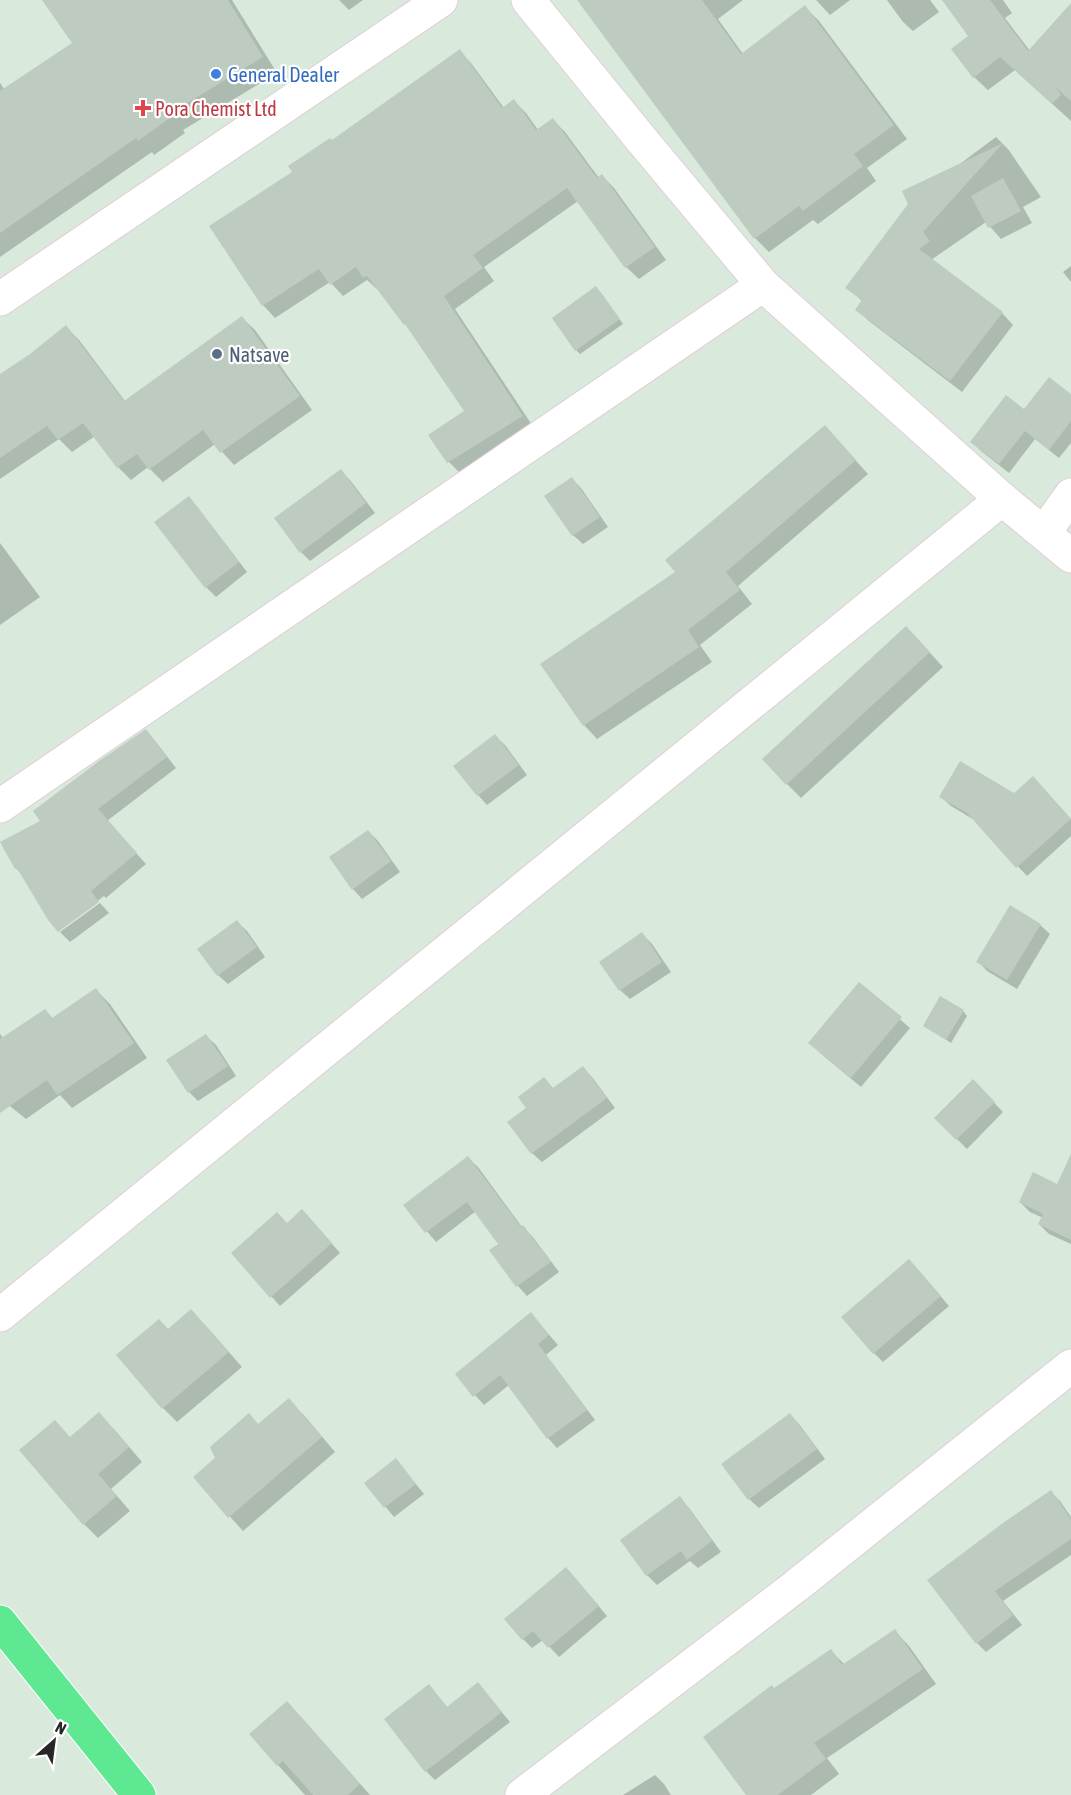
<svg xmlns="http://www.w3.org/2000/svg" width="1071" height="1795" viewBox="0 0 1071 1795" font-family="'Asap Condensed',sans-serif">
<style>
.shadow{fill:#0003}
.building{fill:#becbc0}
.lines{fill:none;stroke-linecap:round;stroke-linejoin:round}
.minor-casing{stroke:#dfced8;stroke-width:35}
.major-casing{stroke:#fff;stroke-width:35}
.minor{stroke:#fff;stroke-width:33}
.major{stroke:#5ee891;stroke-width:33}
.shop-dot{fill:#3f7fe0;stroke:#fff;stroke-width:2}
.health-dot{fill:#e0444e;stroke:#fff;stroke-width:2}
.service-dot{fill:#5c6f8a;stroke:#fff;stroke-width:2}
.labels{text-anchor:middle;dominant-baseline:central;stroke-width:4.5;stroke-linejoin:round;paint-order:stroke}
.shop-label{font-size:20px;fill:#366cbe;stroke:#fff;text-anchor:start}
.health-label{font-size:20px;fill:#be3a42;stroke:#fff;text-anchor:start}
.service-label{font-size:20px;fill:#4e5e75;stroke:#fff;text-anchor:start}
</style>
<rect width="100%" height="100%" fill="#d9e9db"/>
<g class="shadow">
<polygon points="44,0 232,0 277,73 183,130 185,133 154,155 152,152 0,257 0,83 5,90 74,43"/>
<polygon points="339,0 363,0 349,10"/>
<polygon points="579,0 743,0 718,19 743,54 805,7 819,21 907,139 867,168 876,181 818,224 813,220 769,252 755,238"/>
<polygon points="816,0 850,0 830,15"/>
<polygon points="887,0 930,0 939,12 913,31 903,22"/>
<polygon points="945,0 1003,0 1012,13 1005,18 1030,51 1071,6 1071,121 1015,70 988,90 974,77 971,37"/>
<polygon points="459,51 471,63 504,108 514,101 526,113 538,130 553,120 565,132 599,178 602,176 614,188 666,260 639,279 626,267 578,201 484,267 494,281 455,309 534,428 461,474 449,462 430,435 466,411 412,331 378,288 377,289 367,280 343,296 330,282 275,318 263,305 211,226 294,172 332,142"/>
<polygon points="996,137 1008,149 1041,197 1023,207 1032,223 1001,239 986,222 931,260 1002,313 1013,325 962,392 869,321 857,310 863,302 847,287 953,169"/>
<polygon points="1071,266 1071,282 1063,272"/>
<polygon points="601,293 623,324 580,354 576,350"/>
<polygon points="242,318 255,330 312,410 234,465 215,444 163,482 148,467 131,480 118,467 95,436 72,452 59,439 0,479 0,376 31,355 66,327 79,340 125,401"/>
<polygon points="1071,396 1071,443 1059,458 1035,439 1009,473 981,451 972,442 1025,411"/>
<polygon points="838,441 868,474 738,586 752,604 700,645 712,662 597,739 584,725 677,573"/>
<polygon points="341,471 350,480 375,513 310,561 301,552"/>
<polygon points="572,479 581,488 608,527 583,544 573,535"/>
<polygon points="189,498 198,508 247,572 216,597 206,587 157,522"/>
<polygon points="0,543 40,597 0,625"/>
<polygon points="920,642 943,667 801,798 787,784"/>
<polygon points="146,731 156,742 176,768 107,821 146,864 106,898 104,896 58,930 21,874 16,868 2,843 43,821"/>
<polygon points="495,736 505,745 527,775 487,805 478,795"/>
<polygon points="1042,787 1071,819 1071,836 1027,876 976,821 951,806 941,797 1014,795"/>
<polygon points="368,831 378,841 400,872 362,899 353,889 331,858"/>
<polygon points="100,903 109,913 70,942 60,932"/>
<polygon points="1011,907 1040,925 1050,934 1017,989 987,971 978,961"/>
<polygon points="237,922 247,931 265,957 228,984 218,975"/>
<polygon points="642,934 652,944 671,972 630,999 620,990"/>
<polygon points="859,984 910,1028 861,1087 819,1052"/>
<polygon points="96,990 110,1004 147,1058 72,1108 60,1095 26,1119 0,1098 0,1034 3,1038 45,1010 53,1019"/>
<polygon points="963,1011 967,1016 951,1043 925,1025"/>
<polygon points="206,1036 216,1045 236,1076 198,1101 189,1092"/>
<polygon points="583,1068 592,1077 615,1108 542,1162 532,1153 528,1108 544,1079 554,1089"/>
<polygon points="973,1081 1003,1112 967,1149 936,1118"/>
<polygon points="468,1158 478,1167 522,1227 532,1236 559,1272 527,1296 518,1286 491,1251 500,1244 476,1211 436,1242 405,1205"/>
<polygon points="1071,1192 1071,1244 1049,1234 1039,1224 1043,1218 1030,1212 1020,1202"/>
<polygon points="312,1221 340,1253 280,1306 271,1296 288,1225"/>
<polygon points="918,1270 949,1306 883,1362 874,1353"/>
<polygon points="531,1314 558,1345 546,1355 595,1420 557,1448 548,1438 509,1385 484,1405 457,1375"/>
<polygon points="205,1325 242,1367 177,1422 163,1408"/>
<polygon points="303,1414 335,1452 243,1531 195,1478 259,1426"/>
<polygon points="790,1415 799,1424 825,1459 759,1508 749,1499"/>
<polygon points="113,1428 142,1462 111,1489 130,1511 98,1538 84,1524 71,1438"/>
<polygon points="396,1460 424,1494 394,1517 366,1483"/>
<polygon points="1051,1492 1060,1501 1071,1517 1071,1555 1003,1601 1022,1625 986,1652 977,1643 929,1581"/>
<polygon points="680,1498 689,1508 721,1552 698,1568 690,1561 657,1585 647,1575 622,1540"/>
<polygon points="575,1578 607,1616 559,1657 543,1640 532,1648 523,1639"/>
<polygon points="895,1631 909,1646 936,1684 827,1758 839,1774 811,1795 748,1795 774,1690 831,1651 845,1665"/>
<polygon points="478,1684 510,1722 435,1780 426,1771 429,1686 448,1708"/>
<polygon points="287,1703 301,1717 370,1795 305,1795 251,1735"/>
<polygon points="655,1775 664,1784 671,1795 623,1795"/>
</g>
<g class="building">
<polygon points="42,0 228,0 263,57 169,114 171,117 138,141 136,138 0,233 0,91 72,43"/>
<polygon points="577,0 702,0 741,54 805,5 894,125 854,154 863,166 803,211 799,206 754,239"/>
<polygon points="942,0 990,0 1028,51 1071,3 1071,101 1055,87 1061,95 1052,104 1000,57 973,78 951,49 968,36"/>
<polygon points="460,49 502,108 514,99 536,130 553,118 597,178 602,174 655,247 625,268 567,188 473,255 483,268 444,296 523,416 447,463 428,435 464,411 405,324 404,325 367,276 363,278 356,267 330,285 319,269 262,306 209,226 292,172 288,166 330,138 332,140"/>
<polygon points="1003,143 923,232 930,241 919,249 1003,312 950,381 855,310 862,300 845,288 908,204 902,191"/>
<polygon points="1003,178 1021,211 988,228 971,196"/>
<polygon points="596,286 620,319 575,351 552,318"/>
<polygon points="242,316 300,396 220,453 203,430 149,470 137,454 117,468 83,423 58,440 47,426 0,458 0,374 30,354 66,325 124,401"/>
<polygon points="1049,377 1071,394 1071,421 1049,450 1025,431 999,464 970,442 1006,395 1024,409"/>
<polygon points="825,425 856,460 726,572 740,590 688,630 699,647 583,726 540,664 675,572 665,560 711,522"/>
<polygon points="341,469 366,503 300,553 274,518"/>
<polygon points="572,477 600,517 572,536 544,496"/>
<polygon points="189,496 239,562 205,588 154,522"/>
<polygon points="906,626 930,652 786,785 762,759"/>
<polygon points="146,729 167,757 98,809 137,853 91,891 99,902 58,932 48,920 17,868 15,869 0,842 40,821 33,811 99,761"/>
<polygon points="495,734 519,765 477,796 453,766"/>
<polygon points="960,761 1014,793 1033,776 1071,819 1016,868 967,813 939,797"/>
<polygon points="368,830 391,861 352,890 329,857"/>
<polygon points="1010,905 1041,924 1007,980 976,962"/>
<polygon points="237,920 257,947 217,976 197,949"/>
<polygon points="642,932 662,962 619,991 599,962"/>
<polygon points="859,982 902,1017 851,1078 808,1043"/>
<polygon points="96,988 134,1043 57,1095 47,1080 0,1113 0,1039 45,1009 52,1018"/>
<polygon points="940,996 964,1010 946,1040 923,1026"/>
<polygon points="206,1034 228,1066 188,1093 166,1060"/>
<polygon points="583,1066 607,1098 531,1154 507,1122 526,1108 518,1097 544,1077 553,1088"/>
<polygon points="973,1079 995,1102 956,1140 934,1118"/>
<polygon points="1071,1154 1071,1240 1038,1224 1043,1214 1019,1202 1033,1172 1057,1184"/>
<polygon points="468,1156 521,1227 523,1225 551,1262 516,1287 489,1250 498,1244 467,1202 425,1233 403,1205"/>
<polygon points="302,1209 332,1243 270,1298 231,1253 277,1212 287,1223"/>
<polygon points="909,1259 941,1296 873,1354 841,1317"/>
<polygon points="191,1309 229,1352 162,1409 116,1355 159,1319 168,1329"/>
<polygon points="531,1312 549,1335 538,1344 587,1410 547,1439 500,1375 473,1397 455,1374"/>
<polygon points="289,1398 322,1437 228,1518 193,1477 215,1458 210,1447 249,1413 258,1424"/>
<polygon points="99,1412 129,1447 98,1474 117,1496 83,1525 19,1450 55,1420 70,1437"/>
<polygon points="790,1413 817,1449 748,1500 721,1464"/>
<polygon points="396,1458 416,1484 384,1508 364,1483"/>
<polygon points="1051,1490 1071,1519 1071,1539 995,1591 1013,1615 976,1644 927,1580 1003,1523"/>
<polygon points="680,1496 712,1541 687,1560 681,1551 646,1576 620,1540"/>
<polygon points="566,1567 599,1606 548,1648 533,1631 522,1640 504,1619"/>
<polygon points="895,1629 923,1669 814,1743 826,1759 778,1795 746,1795 703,1737 772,1685 774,1688 831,1649 842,1665"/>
<polygon points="478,1682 502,1712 425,1772 384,1719 429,1684 447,1707"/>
<polygon points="287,1701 360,1784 348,1795 313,1795 283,1761 277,1766 249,1734"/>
</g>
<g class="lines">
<g class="minor-casing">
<g id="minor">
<polyline points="528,0 641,139 763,285 1002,499 1071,556"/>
<polyline points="0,299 441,0"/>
<polyline points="1044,533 1071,495"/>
<polyline points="0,806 763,285"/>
<polyline points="0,1315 1002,499"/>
<polyline points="522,1795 796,1586 1071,1366"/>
</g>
</g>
<g class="major-casing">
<polyline id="major" points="0,1622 139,1795"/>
</g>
<use href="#minor" class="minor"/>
<use href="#major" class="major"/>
</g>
<circle class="shop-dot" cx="216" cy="74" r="6"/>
<path class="health-dot" d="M140 99h6v6h6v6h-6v6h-6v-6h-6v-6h6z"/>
<circle class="service-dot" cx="217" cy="354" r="6"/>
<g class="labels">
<g class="shop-label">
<text x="228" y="74">General Dealer</text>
</g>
<g class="health-label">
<text x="155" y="108">Pora Chemist Ltd</text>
</g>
<g class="service-label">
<text x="229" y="354">Natsave</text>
</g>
</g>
<g transform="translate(54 1741) rotate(28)" stroke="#ffffff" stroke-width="4.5" paint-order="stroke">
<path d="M0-4.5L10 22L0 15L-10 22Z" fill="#272727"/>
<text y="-9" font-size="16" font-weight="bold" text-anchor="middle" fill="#272727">N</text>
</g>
</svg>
